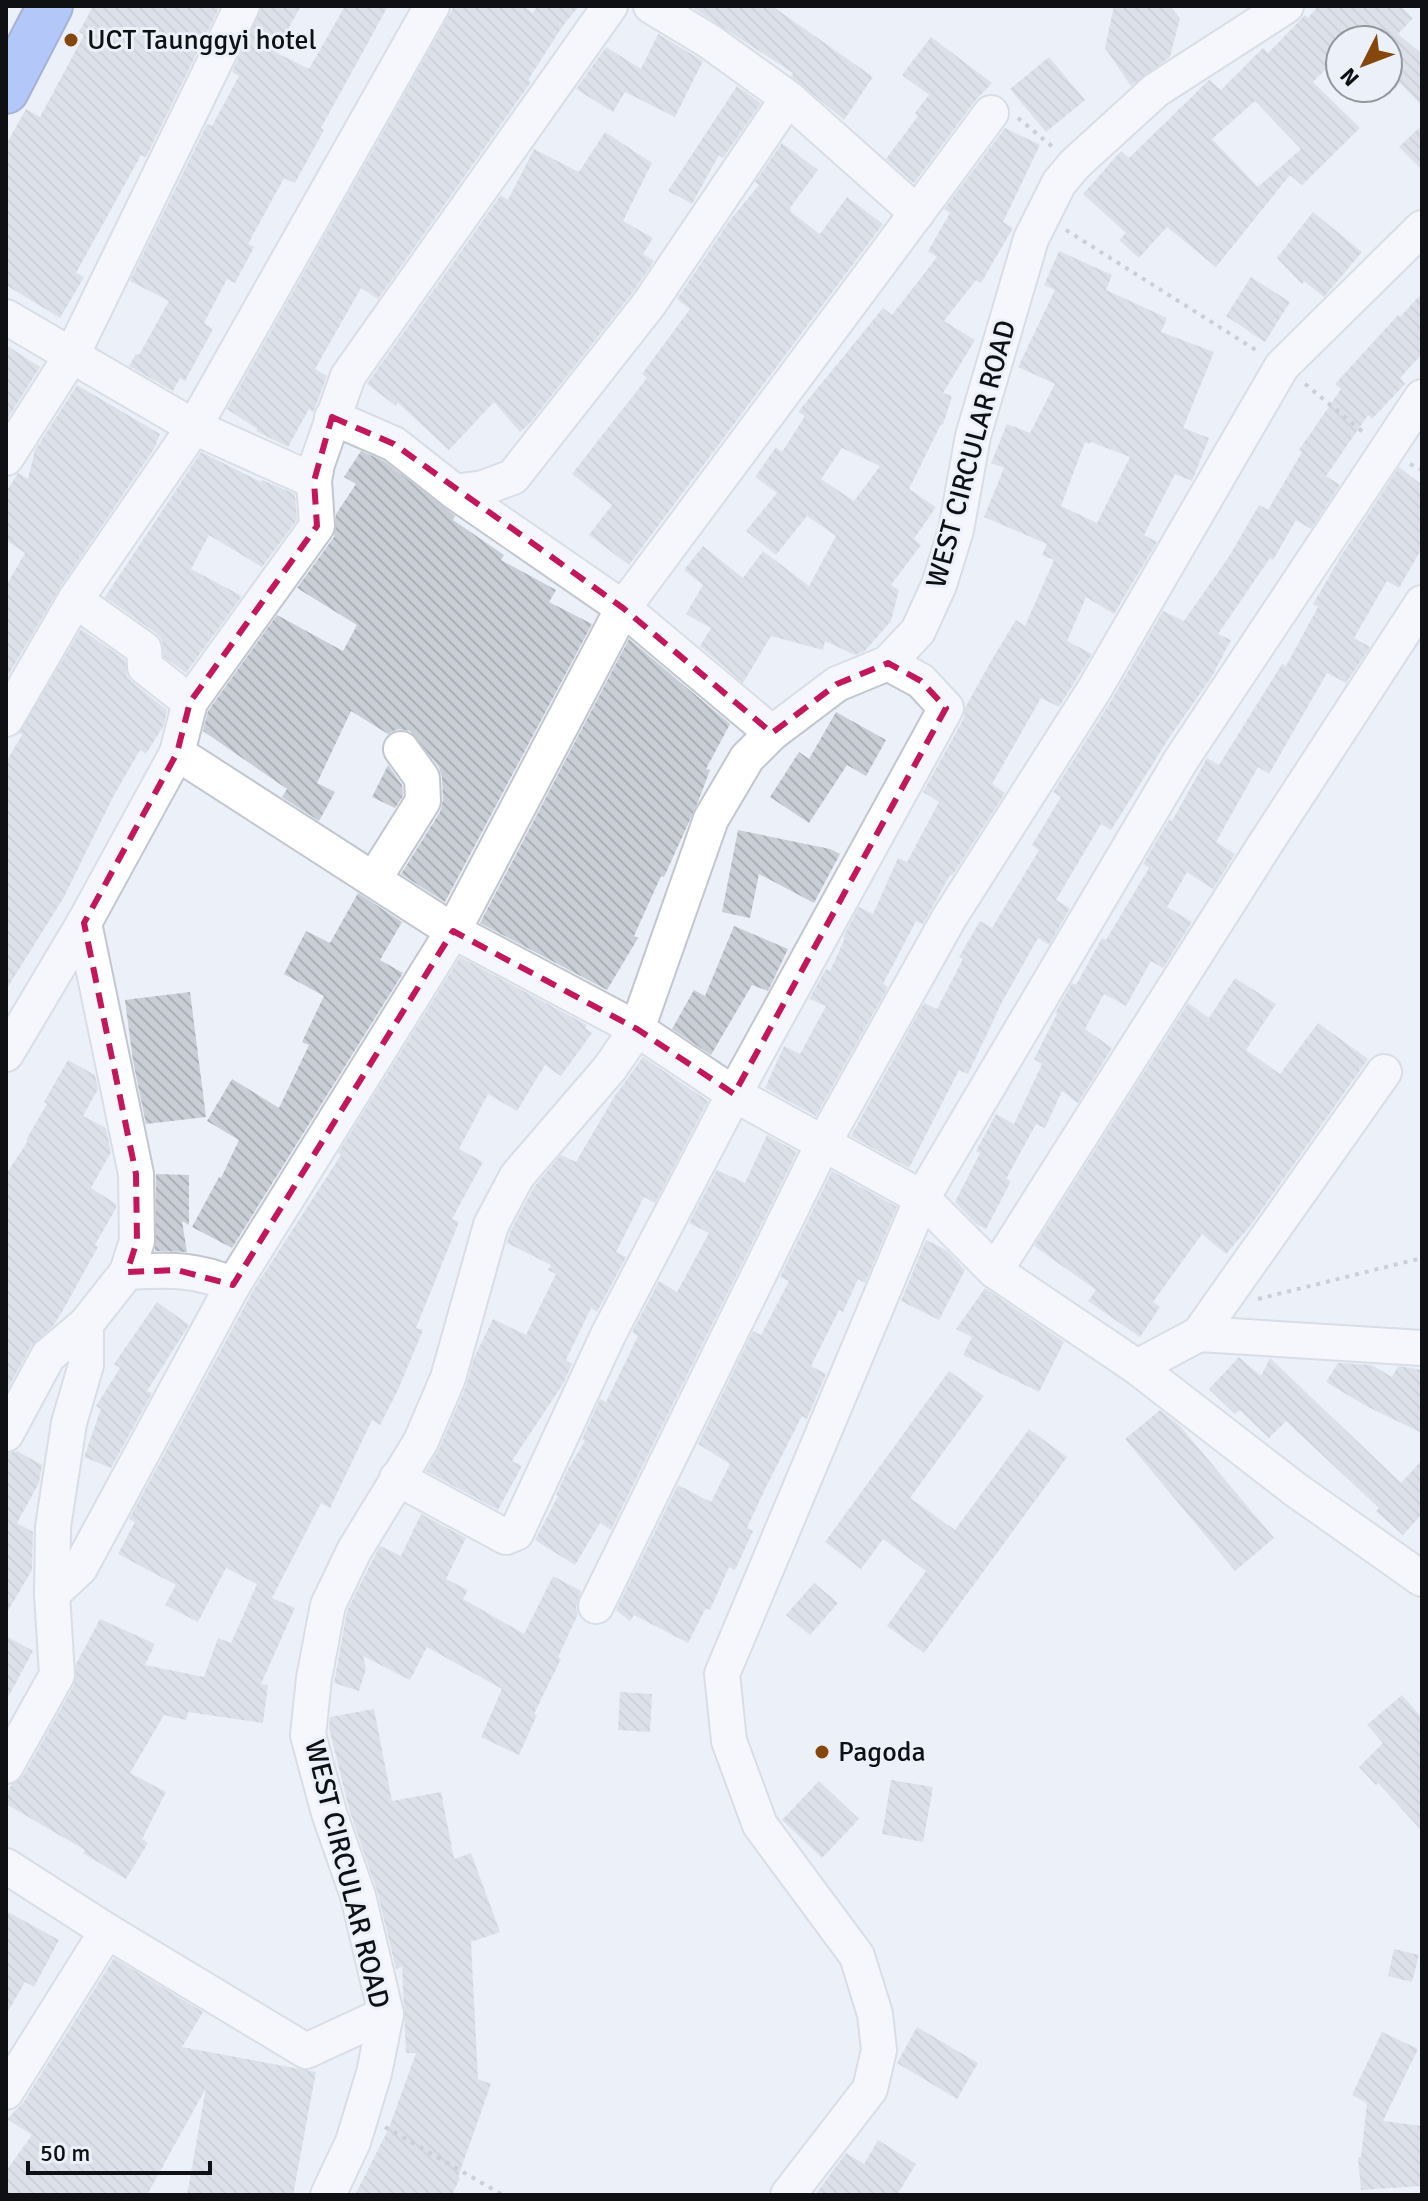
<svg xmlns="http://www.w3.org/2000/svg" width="1428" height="2201" viewBox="0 0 1428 2201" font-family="Signika,sans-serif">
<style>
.building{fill:url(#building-back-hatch);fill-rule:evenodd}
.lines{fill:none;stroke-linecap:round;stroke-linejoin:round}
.minor-casing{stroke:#c2c6ce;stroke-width:38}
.highway-casing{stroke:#4e67a8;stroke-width:48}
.path{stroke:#a3a6ad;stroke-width:4;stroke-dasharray:4 6;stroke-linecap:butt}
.minor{stroke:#fff;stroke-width:34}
.highway{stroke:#7096f8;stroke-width:44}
.marked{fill:none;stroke:#c2185b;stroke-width:6;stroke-dasharray:16 10;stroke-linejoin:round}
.poi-dot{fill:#86470c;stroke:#ecf0f9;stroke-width:3}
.labels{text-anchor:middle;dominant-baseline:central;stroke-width:6;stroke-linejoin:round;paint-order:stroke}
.poi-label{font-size:28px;fill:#0e1013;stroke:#ecf0f9;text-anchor:start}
.street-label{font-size:28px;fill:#0e1013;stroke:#ecf0f9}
</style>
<defs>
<pattern id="building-back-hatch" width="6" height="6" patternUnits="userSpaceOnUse" patternTransform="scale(2)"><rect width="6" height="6" fill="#c9cdd5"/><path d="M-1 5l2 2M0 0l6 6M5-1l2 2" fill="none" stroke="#abafb6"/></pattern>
</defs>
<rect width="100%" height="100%" fill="#ecf0f9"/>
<g class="building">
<polygon points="93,6 220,6 146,157 141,155 76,273 84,277 60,318 6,285 6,145 26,109 40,117 84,35 79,32"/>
<polygon points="262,6 301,6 275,52 309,69 345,6 388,6 321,128 324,130 295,183 284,178 248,244 254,247 235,283 227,279 204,323 213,329 185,381 180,378 173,391 129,366 136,354 139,355 169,301 130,281 207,124 212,126 239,76 232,72"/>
<polygon points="454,6 523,6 533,13 536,8 533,6 579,6 562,27 528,80 531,82 378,299 361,288 315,369 327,376 316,405 313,412 309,409 288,447 256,431 257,429 227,409"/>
<polygon points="690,6 772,6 873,77 844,120 791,76 793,73"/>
<polygon points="1114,6 1170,6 1180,18 1170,57 1131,86 1105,48"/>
<path d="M1318,6h82l13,12 -15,16 24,20v52l-22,-23 -12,13v-56h-48v15l-27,27 47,46 -58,57 -12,-10 -74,92 -49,-40 -28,31 -20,-18 7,-7 -43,-39 38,-43 8,7 80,-78 12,10 42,-42 5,5 37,-38 3,3zM1255,101l46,48 -43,38 -46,-48z"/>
<polygon points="658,34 703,61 675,117 625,92 613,112 576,89 606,47 641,69"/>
<polygon points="931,37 992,83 975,101 914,183 886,159 918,116 915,113 929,95 902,75"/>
<polygon points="1049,57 1085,100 1046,132 1010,89"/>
<polygon points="737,86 761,103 723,158 719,155 692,204 668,191"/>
<polygon points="1422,125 1422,170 1399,147"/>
<path d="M1005,128l35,17 -37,77 10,6 -32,55 -5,-3 -32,41 31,19 -32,53 9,3 -9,29 -2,-1 -32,65 27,18 -22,32 7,6 -30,40 8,5 -8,31 -26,30 -10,4 -30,-14 -2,9 -52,-14 -28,47 -43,-37 11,-18 -25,-14 17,-29 -19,-15 19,-24 40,32 20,-27 46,35 27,-50 -29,-20 -31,39 -30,-24 31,-38 -22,-16 21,-30 6,5 23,-36 -7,-4 85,-104 9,7 45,-58 -9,-6 22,-38 -6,-4zM842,448l38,18 -26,35 -33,-22z"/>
<polygon points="605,132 652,163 623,221 653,238 643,254 654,261 633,292 530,423 520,432 494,402 449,450 398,403 396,406 367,384 501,195 508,200 534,149 579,172"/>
<polygon points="782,143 818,170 790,208 791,212 820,234 847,197 883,224 629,565 589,535 612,505 572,474 647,378 642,374 690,309 677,299 730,220 759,185 755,182"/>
<polygon points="1313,212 1362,252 1324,297 1304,281 1302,284 1277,258"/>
<path d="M1059,251l53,24 -6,15 61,28 -6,14 53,20 -31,76 26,10 -17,43 -17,-7 -31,61 13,7 -43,72 -28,-17 -19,44 25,13 -33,53 -18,-9 -49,86 13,9 -53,83 -2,-1 -27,49 -7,-3 -33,63 5,3 -72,129 -51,-28 19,-42 16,8 26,-48 -17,-7 17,-30 4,2 15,-33 -2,-1 16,-30 14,7 25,-56 9,4 32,-60 -16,-10 41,-74 1,-10 26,-47 25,-41 9,6 29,-66 -12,-5 5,-11 -63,-27 20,-49 -13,-5 16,-39 23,9 25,-49 -37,-17 37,-77 -11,-5zM1085,442l4,2 2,-2 39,15 -33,66 -36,-17z"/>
<polygon points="1251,277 1290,302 1265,342 1226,316"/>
<polygon points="1422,293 1422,354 1400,378 1405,384 1372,419 1368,415 1326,476 1340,485 1311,529 1296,520 1273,560 1270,558 1218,634 1231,640 1211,678 1171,735 1111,830 1101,824 1056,900 1070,908 1049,945 1038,938 1002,1002 968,1074 959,1070 909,1168 851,1136 924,1003 937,1009 963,959 959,957 980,921 992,928 1039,850 1032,845 1061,797 1053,792 1111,701 1163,611 1184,621 1230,555 1259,505 1268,510 1302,452 1299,450 1341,389 1335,384 1398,315 1400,317"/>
<polygon points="6,345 40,367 6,421"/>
<polygon points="77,385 160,434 154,449 59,589 7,677 6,586 25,553 6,540 6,492 18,473 28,479 35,450"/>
<polygon points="361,451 384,461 455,516 453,520 504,555 501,560 556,590 549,602 592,624 445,902 401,874 440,812 443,800 442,777 439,767 410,731 398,729 388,734 351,711 317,783 335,792 319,821 282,797 287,789 203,731 208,711 277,615 343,651 357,625 297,588 334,537 336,514 356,484 344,477"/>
<polygon points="201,452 261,482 262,480 295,494 297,520 262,567 209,535 191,569 242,596 186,673 164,657 162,640 156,633 105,597"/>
<polygon points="1399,467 1422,485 1422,548 1399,588 1387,581 1354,638 1370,647 1346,683 1327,673 1269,774 1258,767 1216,842 1235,854 1213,889 1187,872 1167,907 1192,922 1163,968 1151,961 1126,1006 1104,994 1085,1029 1112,1048 1078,1103 1062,1091 1045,1128 1036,1124 1006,1179 1011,1181 986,1229 976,1224 955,1202 980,1153 976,1151 996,1114 1014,1124 1042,1064 1034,1059 1057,1014 1055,1013 1072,983 1076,985 1102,938 1106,940 1149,868 1143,864 1169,820 1172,821 1207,758 1219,765 1282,664 1286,666 1318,607 1313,604 1341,556"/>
<polygon points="81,629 125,660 127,676 132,682 167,710 164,725 146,754 140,750 113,797 64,897 6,990 6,762 22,735 19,733"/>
<polygon points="629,639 730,724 706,769 710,770 698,802 664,877 661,876 634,936 638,938 607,990 480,923"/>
<polygon points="836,712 886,740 866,776 847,765 809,823 770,797 799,752 809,759"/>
<polygon points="388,765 402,785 403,796 395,808 372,797"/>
<polygon points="738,830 830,849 840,854 814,903 759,874 750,918 722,912"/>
<polygon points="358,893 402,922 380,960 403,973 232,1248 192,1227 219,1177 221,1178 239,1140 207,1121 232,1079 279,1108 309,1045 302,1042 324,996 284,974 306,931 330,943"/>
<polygon points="734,926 788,949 768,991 752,985 711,1055 672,1029 694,990 705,996"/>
<polygon points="460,957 587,1025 585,1028 592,1033 561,1076 545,1065 517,1111 488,1094 459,1149 483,1162 452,1219 459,1222 416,1328 423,1330 398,1390 380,1425 372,1420 330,1508 321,1503 272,1598 295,1608 261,1684 268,1685 263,1723 188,1712 186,1720 164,1715 130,1773 166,1792 142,1839 148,1843 126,1879 83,1853 85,1850 6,1804 6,1795 12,1784 23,1776 74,1685 76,1664 100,1619 155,1644 145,1665 204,1677 218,1638 231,1643 257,1584 226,1568 198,1622 165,1605 176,1585 118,1554 135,1522 129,1519 254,1289 341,1155 338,1153"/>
<polygon points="1235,978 1276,1004 1246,1050 1280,1074 1318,1023 1368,1059 1251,1225 1226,1254 1202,1234 1153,1302 1160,1307 1140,1337 1088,1301 1096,1290 1034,1246 1188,1003 1209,1018"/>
<polygon points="190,992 206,1117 146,1124 133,1061 125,1000"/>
<polygon points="643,1057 708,1101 655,1203 644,1197 616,1252 626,1257 597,1312 591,1308 566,1360 572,1364 563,1384 512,1461 522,1466 498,1510 426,1471 439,1449 466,1386 474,1358 493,1319 526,1335 556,1274 548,1270 551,1265 507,1243 510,1232 534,1187 561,1155 576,1162 614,1097"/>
<polygon points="68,1060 95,1075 98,1089 83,1116 106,1128 111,1152 91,1188 116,1204 116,1208 95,1245 98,1247 62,1312 53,1326 31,1346 6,1392 6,1174 28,1141 26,1140 47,1104 44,1102"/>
<polygon points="767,1135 797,1152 611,1530 600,1523 575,1565 535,1540 558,1496 556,1495 569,1467 585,1441 582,1439 600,1399 606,1402 638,1336 632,1332 659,1281 677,1292 709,1233 689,1223 717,1170 745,1183"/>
<polygon points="832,1171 897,1207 865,1283 858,1279 843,1312 839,1310 811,1366 826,1374 809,1414 807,1419 802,1416 766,1487 747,1528 753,1531 735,1570 729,1567 710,1610 706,1608 688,1643 634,1615 630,1621 616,1610 678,1485 711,1502 730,1464 698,1444 753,1331 761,1335 789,1281 780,1277"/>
<polygon points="156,1174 189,1175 189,1225 182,1221 187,1252 155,1251"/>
<polygon points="926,1240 946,1250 965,1270 939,1320 901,1301"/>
<polygon points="985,1288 1064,1342 1039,1392 963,1355 972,1337 956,1329"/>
<polygon points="157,1302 189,1325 147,1391 152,1393 111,1468 84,1457 101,1409 96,1406 120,1368 114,1364"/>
<polygon points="1239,1357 1261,1376 1270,1358 1401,1483 1422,1460 1422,1514 1403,1535 1376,1511 1379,1508 1286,1421 1269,1438 1240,1410 1235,1414 1209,1389"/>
<polygon points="1338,1363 1372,1365 1392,1377 1398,1366 1422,1370 1422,1433 1366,1406 1326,1382"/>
<polygon points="949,1371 984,1396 910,1498 955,1530 1029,1429 1067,1457 924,1653 887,1626 926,1571 883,1539 861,1569 825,1542"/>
<polygon points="1160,1410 1180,1426 1274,1538 1235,1571 1125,1439"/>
<polygon points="17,1451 42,1465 39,1483 17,1523 33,1532 32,1570 6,1614 6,1454"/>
<polygon points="421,1514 466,1538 446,1579 468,1590 463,1599 524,1634 553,1576 581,1591 576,1607 578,1614 558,1657 561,1659 534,1714 537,1715 519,1755 481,1737 502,1689 427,1647 410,1680 363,1656 366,1669 359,1691 334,1683 347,1611 372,1561 380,1546 401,1556"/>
<polygon points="814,1583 838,1603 810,1635 786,1615"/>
<polygon points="6,1636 33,1651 6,1701"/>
<polygon points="620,1692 652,1694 650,1732 618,1730"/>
<polygon points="1402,1695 1422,1718 1422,1831 1378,1783 1376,1785 1359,1767 1383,1743 1367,1725"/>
<polygon points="374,1709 392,1801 441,1792 454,1859 471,1853 500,1932 471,1942 478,2079 491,2084 458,2177 460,2178 452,2195 355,2195 389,2128 416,2053 406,2053 402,1967 396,1969 377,1891 349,1809 329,1728 330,1717"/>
<polygon points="891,1780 933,1787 923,1842 882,1834"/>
<polygon points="819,1781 859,1819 822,1858 782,1820"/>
<polygon points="6,1911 59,1940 34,1987 25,1982 6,2015"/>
<polygon points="1394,1949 1419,1955 1412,1982 1388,1976"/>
<polygon points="114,1958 203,2012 182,2047 316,2072 293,2195 187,2195 206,2088 147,2195 6,2195 6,2171 32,2135 7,2119 23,2103"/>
<polygon points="917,2027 978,2063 957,2099 897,2063"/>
<polygon points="1382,2032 1418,2049 1383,2121 1422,2126 1422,2186 1361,2190 1358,2157 1361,2157 1367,2103 1352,2095"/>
<polygon points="878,2140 916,2164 897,2195 815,2195 846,2153 864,2164"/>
</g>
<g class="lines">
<g class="minor-casing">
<g id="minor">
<polyline points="651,6 709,41 788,98 917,213"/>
<polyline points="6,317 194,427 314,481"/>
<polyline points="332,417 394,444 455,492 623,608 772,733"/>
<polyline points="6,458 72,355 242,6"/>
<polyline points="455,492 483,488 513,477 649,304 788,98"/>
<polyline points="75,600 144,649 145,667 190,702"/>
<polyline points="6,719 75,600 194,427 432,6"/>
<polyline points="177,753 453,931 637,1029 734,1094 922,1198 995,1271 1137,1367 1296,1490 1422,1579"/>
<polyline points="374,879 423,801 422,778 401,749"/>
<polyline points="6,1054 84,923 177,753 190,702 317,526 314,481 317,464 348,376 610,6"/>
<polyline points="995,1271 1264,846 1422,603"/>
<path d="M127,1272c41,-2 67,-4 106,13"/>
<polyline points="1199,1334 1384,1072"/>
<polyline points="1137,1367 1199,1334 1422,1348"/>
<polyline points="6,1434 48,1356 86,1324"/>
<polyline points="397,1478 506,1537 516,1533 609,1333 734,1094 946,708 921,681 888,663"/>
<polyline points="52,1594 80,1568 233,1285 453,931 623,608 991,113"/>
<polyline points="596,1606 823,1144 949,918 1094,690 1282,366 1422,228"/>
<polyline points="6,1766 57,1675 52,1594 53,1527 69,1423 86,1365 86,1324 127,1272 137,1241 136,1174 84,923"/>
<polyline points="6,1866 107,1931 306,2051 386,2014"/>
<polyline points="6,2092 107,1931"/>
<polyline points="328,2195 353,2142 374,2073 386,2014 358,1896 329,1813 308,1735 314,1678 328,1605 354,1551 421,1441 448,1378 491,1225 517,1176 610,1068 637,1029 711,819 747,758 772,733 837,684 888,663 918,631 939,585 956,530 973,436 1031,239 1059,183 1075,164 1156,90 1286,6"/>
<polyline points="788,2195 870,2089 879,2050 875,2014 857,1956 760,1825 729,1741 722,1674 922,1198 1181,760 1422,397"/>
</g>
</g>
<g class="highway-casing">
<polyline id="highway" points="6,91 50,6"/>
</g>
<g class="path">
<polyline points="1018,118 1054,148"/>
<polyline points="1066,230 1259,352"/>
<polyline points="1305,384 1363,432"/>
<polyline points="1410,464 1422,470"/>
<polyline points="1258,1299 1422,1258"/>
<polyline points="385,2127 503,2195"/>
</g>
<use href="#minor" class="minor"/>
<use href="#highway" class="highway"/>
</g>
<path d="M0 0H1428V2201H0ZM332,417l62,27 229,164 149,125 65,-49 51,-21 33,18 25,27 -212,386 -97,-65 -184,-98 -220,354 -56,-15 -50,2 10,-31 -1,-67 -52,-251 93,-170 13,-51 127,-176 -3,-45z" fill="#ecf0f9" fill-opacity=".55" fill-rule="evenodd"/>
<path class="marked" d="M332,417l62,27 229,164 149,125 65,-49 51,-21 33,18 25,27 -212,386 -97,-65 -184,-98 -220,354 -56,-15 -50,2 10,-31 -1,-67 -52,-251 93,-170 13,-51 127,-176 -3,-45z"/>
<g class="poi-dot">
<circle cx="71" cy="40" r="8"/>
<circle cx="822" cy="1752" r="8"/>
</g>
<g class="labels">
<g class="poi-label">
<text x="87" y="40">UCT Taunggyi hotel</text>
<text x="838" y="1752">Pagoda</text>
</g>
<g class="street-label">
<text transform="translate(971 454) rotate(-75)">WEST CIRCULAR ROAD</text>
<text transform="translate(347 1874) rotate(76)">WEST CIRCULAR ROAD</text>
</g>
</g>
<rect width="1428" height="2201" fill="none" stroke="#0e1013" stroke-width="16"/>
<g transform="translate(1364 64) rotate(228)"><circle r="38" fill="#ecf0f9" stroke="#93969d" stroke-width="2"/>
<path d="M0-6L14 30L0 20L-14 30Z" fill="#86470c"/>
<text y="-12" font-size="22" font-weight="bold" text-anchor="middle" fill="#0e1013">N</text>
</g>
<path d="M28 2161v12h182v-12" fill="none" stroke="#0e1013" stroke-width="4"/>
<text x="40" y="2161" font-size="24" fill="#0e1013" stroke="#ecf0f9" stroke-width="6" paint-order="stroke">50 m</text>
</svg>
